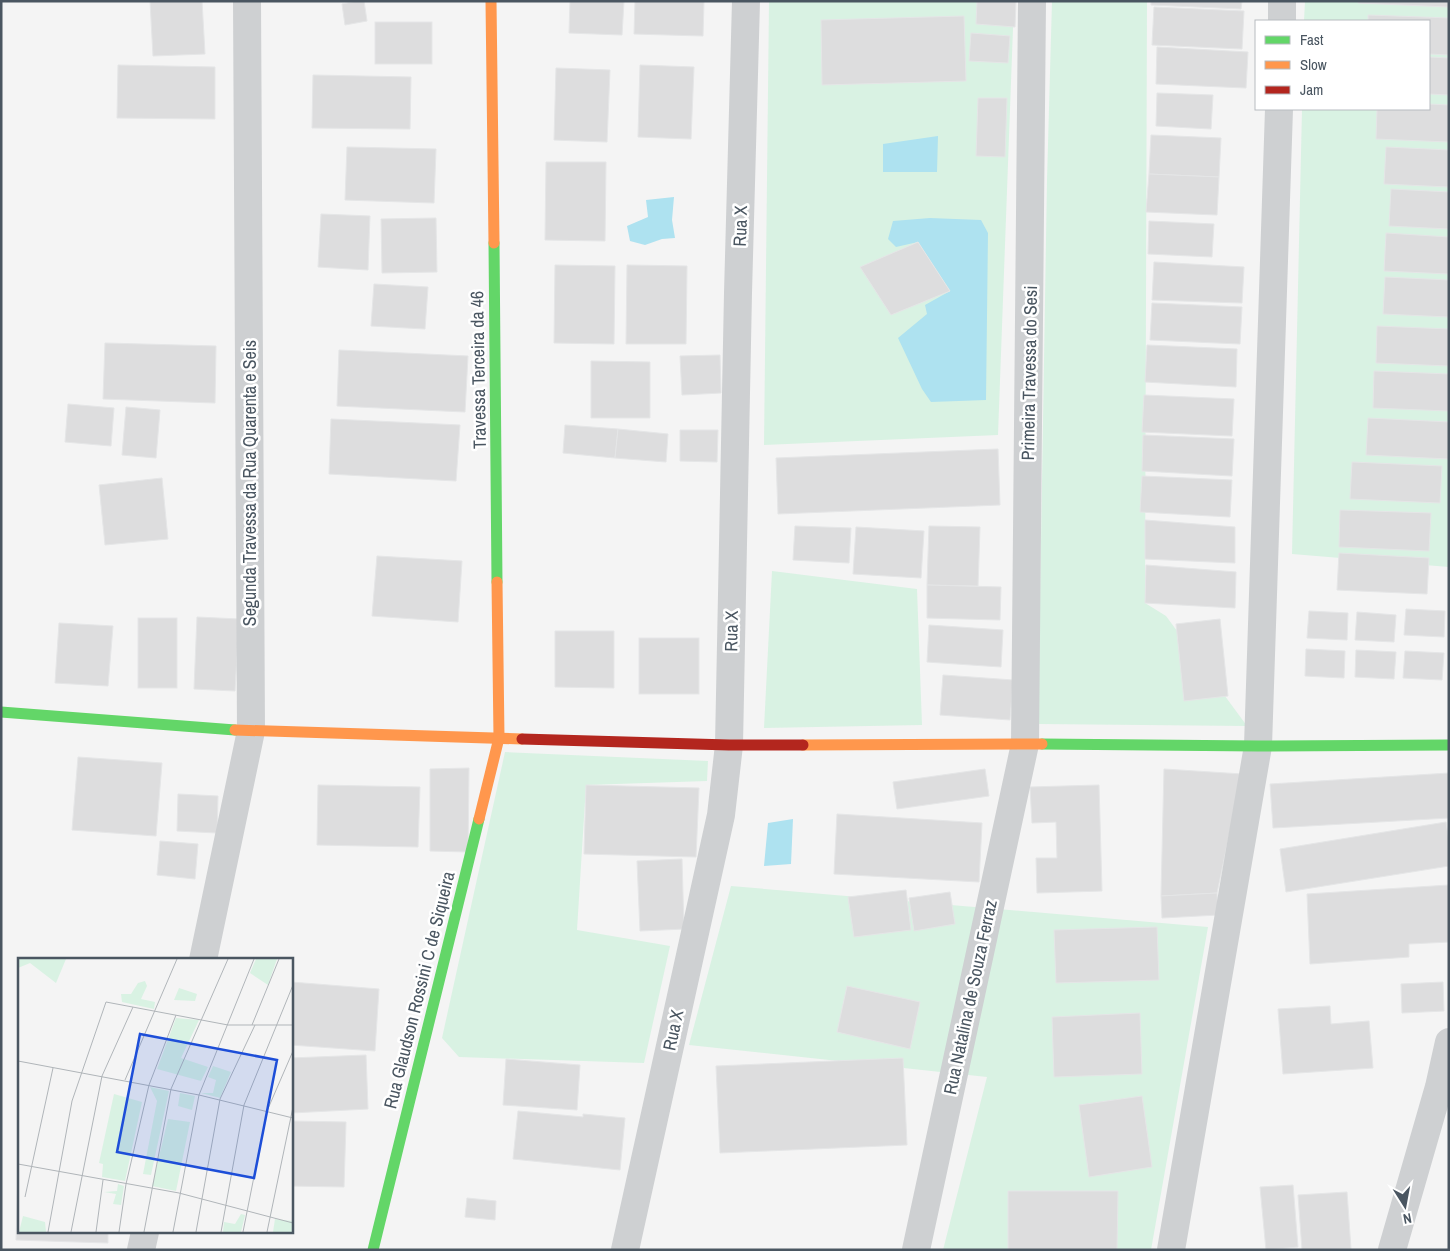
<svg xmlns="http://www.w3.org/2000/svg" width="1450" height="1251" viewBox="0 0 1450 1251" font-family="'Archivo Narrow',sans-serif">
<style>
.green{fill:#d9f2e3}
.water{fill:#aee2f0}
.building{fill:#ddddde;stroke:#e5e6e7}
.lines{fill:none;stroke-linecap:round;stroke-linejoin:round}
.street{stroke:#ced0d2;stroke-width:28}
.fast{stroke:#63d668;stroke-width:11}
.slow{stroke:#ff974d;stroke-width:11}
.jam{stroke:#b3261e;stroke-width:11}
.labels{text-anchor:middle;dominant-baseline:central;stroke-width:5;stroke-linejoin:round;paint-order:stroke}
.street-label{font-size:18px;fill:#4a5661;stroke:#fff}
.inset-road{fill:none;stroke:#b0b5b9;stroke-width:1}
.view{fill:#1d4ed8;fill-opacity:0.15;stroke:#1d4ed8;stroke-width:2.5}
.inset-edge{fill:none;stroke:#4a5661;stroke-width:2.5}
</style>
<rect width="100%" height="100%" fill="#f4f4f4"/>
<g class="green">
<polygon points="769,1 1014,1 998,435 764,445"/>
<polygon points="1052,1 1147,1 1145,603 1166,616 1247,726 1038,724 1047,180"/>
<polygon points="1305,1 1449,1 1449,567 1292,554 1302,109 1429,109 1429,21 1304,21"/>
<polygon points="772,571 917,589 922,725 764,728"/>
<polygon points="505,752 708,761 707,781 586,785 577,930 670,946 644,1063 459,1057 442,1038"/>
<polygon points="731,886 1208,927 1151,1250 943,1250 987,1077 689,1045"/>
</g>
<g class="water">
<polygon points="938,136 937,172 883,172 883,144"/>
<polygon points="674,197 672,220 675,238 662,239 645,245 630,241 627,226 648,217 646,200"/>
<polygon points="930,218 981,220 988,233 986,400 931,402 922,389 898,338 927,314 925,305 950,291 918,242 896,247 888,239 893,221"/>
<polygon points="793,819 791,864 764,866 768,823"/>
</g>
<g class="building">
<polygon points="150,1 202,1 205,54 153,56"/>
<polygon points="357,1 364,1 367,21 345,25 342,4"/>
<polygon points="570,1 624,1 622,35 569,33"/>
<polygon points="635,1 704,1 703,36 634,34"/>
<polygon points="977,1 1016,1 1015,27 976,24"/>
<polygon points="1151,1 1242,1 1241,9 1151,5"/>
<polygon points="1358,1 1448,1 1448,7 1358,3"/>
<polygon points="1154,7 1244,11 1242,49 1152,45"/>
<polygon points="1368,15 1449,18 1449,55 1429,54 1429,21 1368,21"/>
<polygon points="964,16 966,81 822,85 821,20"/>
<rect x="375" y="22" width="57" height="42"/>
<polygon points="971,33 1010,36 1008,63 969,61"/>
<polygon points="1157,47 1248,52 1246,88 1156,84"/>
<polygon points="1429,57 1449,58 1449,95 1429,94"/>
<polygon points="118,65 215,67 215,119 117,118"/>
<polygon points="640,65 694,67 691,139 638,137"/>
<polygon points="556,68 610,70 607,142 554,140"/>
<polygon points="313,75 411,77 410,129 312,128"/>
<polygon points="1157,93 1213,95 1211,129 1156,126"/>
<polygon points="978,98 1007,98 1005,157 976,156"/>
<polygon points="1429,104 1449,105 1449,142 1376,139 1377,109 1429,109"/>
<polygon points="1151,135 1221,138 1219,177 1149,174"/>
<polygon points="347,147 436,149 434,203 345,200"/>
<polygon points="1386,147 1449,150 1449,187 1384,184"/>
<polygon points="546,162 606,162 605,241 545,240"/>
<polygon points="1149,174 1219,177 1217,215 1146,212"/>
<polygon points="1391,189 1449,192 1449,229 1389,226"/>
<polygon points="321,214 370,216 368,270 318,267"/>
<polygon points="436,218 437,272 382,273 381,219"/>
<polygon points="1149,221 1214,224 1212,257 1148,254"/>
<polygon points="1386,233 1449,237 1449,274 1384,271"/>
<polygon points="918,242 950,291 891,315 860,267"/>
<polygon points="1154,262 1244,267 1242,303 1152,300"/>
<polygon points="555,265 615,266 614,344 554,343"/>
<polygon points="627,265 687,266 686,344 626,344"/>
<polygon points="1385,277 1449,280 1449,317 1383,314"/>
<polygon points="374,284 428,287 425,329 371,326"/>
<polygon points="1152,303 1242,307 1240,344 1150,340"/>
<polygon points="1377,326 1449,329 1449,366 1376,363"/>
<polygon points="105,343 216,346 215,403 103,399"/>
<polygon points="1147,345 1237,349 1236,387 1145,382"/>
<polygon points="339,350 468,356 465,412 337,406"/>
<polygon points="720,355 721,393 682,395 680,356"/>
<polygon points="591,361 650,362 650,418 591,418"/>
<polygon points="1374,371 1449,374 1449,411 1373,408"/>
<polygon points="1144,395 1234,399 1232,436 1142,432"/>
<polygon points="68,404 114,408 111,446 65,442"/>
<polygon points="126,407 160,410 156,458 122,455"/>
<polygon points="1368,418 1449,422 1449,459 1366,455"/>
<polygon points="331,419 460,425 456,481 329,474"/>
<polygon points="565,425 618,429 615,458 563,453"/>
<polygon points="618,429 668,434 666,462 615,458"/>
<polygon points="680,430 718,430 717,462 680,461"/>
<polygon points="1143,435 1234,439 1232,476 1142,471"/>
<polygon points="998,449 1000,505 778,514 776,458"/>
<polygon points="1352,462 1442,466 1440,503 1350,499"/>
<polygon points="1142,476 1232,480 1230,517 1140,512"/>
<polygon points="162,478 168,539 105,545 99,485"/>
<polygon points="1340,510 1431,513 1429,551 1339,547"/>
<polygon points="1145,520 1235,527 1235,563 1145,559"/>
<polygon points="795,526 851,528 849,563 793,560"/>
<polygon points="929,526 980,527 978,586 927,585"/>
<polygon points="856,527 924,531 921,578 853,574"/>
<polygon points="1339,553 1429,558 1427,594 1337,590"/>
<polygon points="377,556 462,561 458,622 372,616"/>
<polygon points="1146,565 1236,572 1235,608 1145,603"/>
<polygon points="927,585 1001,587 1000,620 927,618"/>
<polygon points="1406,609 1445,611 1444,637 1404,635"/>
<polygon points="1309,611 1348,613 1347,640 1307,638"/>
<polygon points="1357,612 1396,615 1394,642 1355,640"/>
<polygon points="197,617 239,619 235,691 194,689"/>
<rect x="138" y="618" width="39" height="70"/>
<polygon points="1220,619 1228,696 1184,701 1176,624"/>
<polygon points="59,623 113,626 108,686 55,683"/>
<polygon points="929,625 1003,630 1001,667 927,662"/>
<polygon points="555,631 614,631 614,688 555,687"/>
<rect x="639" y="638" width="60" height="56"/>
<polygon points="1306,649 1345,651 1344,678 1305,676"/>
<polygon points="1356,650 1396,652 1394,679 1355,677"/>
<polygon points="1405,651 1444,653 1442,680 1403,678"/>
<polygon points="943,675 1013,680 1010,720 940,715"/>
<polygon points="78,757 162,763 156,836 72,830"/>
<polygon points="469,768 468,852 430,851 430,769"/>
<polygon points="985,769 989,796 897,809 893,782"/>
<polygon points="1164,769 1242,774 1217,893 1161,896"/>
<polygon points="1449,773 1449,818 1273,828 1270,784"/>
<polygon points="318,785 420,787 418,847 317,845"/>
<polygon points="586,785 699,788 696,857 584,854"/>
<polygon points="1099,785 1102,891 1037,893 1036,858 1057,858 1056,822 1032,823 1030,787"/>
<polygon points="178,794 218,796 217,833 177,831"/>
<polygon points="837,814 982,823 979,882 834,874"/>
<polygon points="1446,822 1449,842 1449,866 1286,892 1280,849"/>
<polygon points="160,841 198,844 195,879 157,875"/>
<polygon points="682,859 684,929 640,931 637,861"/>
<polygon points="1449,885 1449,942 1409,944 1409,957 1310,964 1307,894"/>
<polygon points="906,890 911,930 854,937 848,897"/>
<polygon points="950,892 955,924 914,931 909,898"/>
<polygon points="1217,893 1218,915 1162,918 1161,896"/>
<polygon points="1157,927 1159,980 1056,983 1054,930"/>
<polygon points="291,982 379,989 375,1051 291,1045"/>
<polygon points="1443,982 1444,1011 1402,1013 1401,984"/>
<polygon points="847,986 920,1002 910,1049 837,1032"/>
<polygon points="1330,1006 1331,1024 1369,1021 1373,1068 1283,1074 1278,1009"/>
<polygon points="1140,1013 1142,1074 1054,1077 1052,1017"/>
<polygon points="366,1055 368,1109 291,1113 291,1058"/>
<polygon points="903,1058 907,1145 720,1153 716,1066"/>
<polygon points="506,1059 580,1065 577,1110 503,1105"/>
<polygon points="1142,1096 1152,1167 1089,1177 1079,1105"/>
<polygon points="518,1111 583,1117 583,1114 625,1118 620,1170 513,1159"/>
<polygon points="291,1121 346,1122 344,1187 291,1186"/>
<polygon points="18,1175 19,1175 19,1232 108,1232 108,1243 16,1240"/>
<polygon points="1293,1185 1298,1247 1266,1250 1260,1187"/>
<polygon points="1008,1191 1118,1191 1117,1250 1008,1250"/>
<polygon points="1347,1192 1351,1249 1302,1250 1298,1195"/>
<polygon points="467,1198 496,1201 495,1220 465,1217"/>
</g>
<g class="lines">
<g class="street">
<polyline points="1282,21 1282,1"/>
<polyline points="203,960 251,731 247,1"/>
<polyline points="141,1250 145,1232"/>
<polyline points="625,1250 721,815 729,745 738,293 746,1"/>
<polyline points="916,1250 1025,744 1032,1"/>
<polyline points="1171,1250 1258,746 1279,109"/>
<polyline points="1392,1250 1439,1087 1449,1042"/>
</g>
<g class="fast">
<polyline points="494,243 497,582"/>
<polyline points="1,712 235,730"/>
<polyline points="1042,744 1258,746 1449,745"/>
<polyline points="373,1250 479,819"/>
</g>
<g class="slow">
<polyline points="491,1 494,243"/>
<polyline points="235,730 522,739"/>
<polyline points="803,745 1042,744"/>
<polyline points="479,819 499,738 497,582"/>
</g>
<polyline class="jam" points="522,739 729,745 803,745"/>
</g>
<g class="labels">
<g class="street-label">
<text transform="translate(740 226) rotate(-88)">Rua X</text>
<text transform="translate(478 370) rotate(-91)">Travessa Terceira da 46</text>
<text transform="translate(1029 373) rotate(-89)">Primeira Travessa do Sesi</text>
<text transform="translate(249 483) rotate(-90)">Segunda Travessa da Rua Quarenta e Seis</text>
<text transform="translate(731 631) rotate(-89)">Rua X</text>
<text transform="translate(419 990) rotate(-76)">Rua Glaudson Rossini C de Siqueira</text>
<text transform="translate(970 997) rotate(-78)">Rua Natalina de Souza Ferraz</text>
<text transform="translate(673 1030) rotate(-78)">Rua X</text>
</g>
</g>
<g transform="translate(18 958)">
<rect width="275" height="275" fill="#f4f4f4"/>
<path d="M0,1h48l-10,24 -26,-20 -12,5zM238,1h21l-9,26 -18,-12zM127,23l2,5 -6,13 14,3 -1,7 -32,-7 -1,-8h10l7,-11zM161,30l18,6 -2,7 -21,-1zM158,60l23,2 -18,38 27,9 -7,14 -44,-12zM195,108l18,6 -11,26 -19,-5h12l3,-13 -8,-3zM132,129l19,4 -18,84 -8,-1 14,-73zM162,135l15,3 -3,14 -14,-4zM96,136l28,8 -17,79 -23,-4 1,-13 -4,-1zM150,161l22,3 -14,69 -24,-5zM100,226l6,2 -3,19 -8,-1 3,-10 -12,-2 13,-1zM223,256l4,1 -4,17h-18l1,-10 11,2zM5,258l22,6 1,10h-27zM257,261l18,2v11h-20z" fill="#d9f2e3"/>
<path class="inset-road" d="M234,67l27,-66M0,103l181,34 94,23M107,122l52,-121M0,206l161,29 114,30M7,239l28,-129M30,274l24,-131 34,-99 122,23h65M53,274l31,-156 31,-69M78,274l7,-52M101,274l7,-48 23,-99 27,-70M126,274l27,-143 57,-130M155,274l26,-137 55,-136M178,274l24,-133 35,-74M203,274l23,-127 49,-120M225,274l24,-121 26,-60M249,274l26,-125"/>
<path class="view" d="M122,76l137,26 -23,118 -137,-26z"/>
<rect width="275" height="275" class="inset-edge"/>
</g>
<rect width="1450" height="1251" fill="none" stroke="#4a5661" stroke-width="5"/>
<rect x="1255" y="20" width="175" height="90" fill="#ffffff" stroke="#b7bbc0"/>
<rect x="1265" y="36" width="25" height="8" fill="#63d668" stroke="#b7bbc0"/>
<text x="1300" y="45" font-size="15" fill="#4a5661">Fast</text>
<rect x="1265" y="61" width="25" height="8" fill="#ff974d" stroke="#b7bbc0"/>
<text x="1300" y="70" font-size="15" fill="#4a5661">Slow</text>
<rect x="1265" y="86" width="25" height="8" fill="#b3261e" stroke="#b7bbc0"/>
<text x="1300" y="95" font-size="15" fill="#4a5661">Jam</text>
<g transform="translate(1405 1206) rotate(169)" stroke="#ffffff" stroke-width="4" paint-order="stroke">
<path d="M0-4L9 19L0 12L-9 19Z" fill="#4a5661"/>
<text y="-8" font-size="14" font-weight="bold" text-anchor="middle" fill="#4a5661">N</text>
</g>
</svg>
